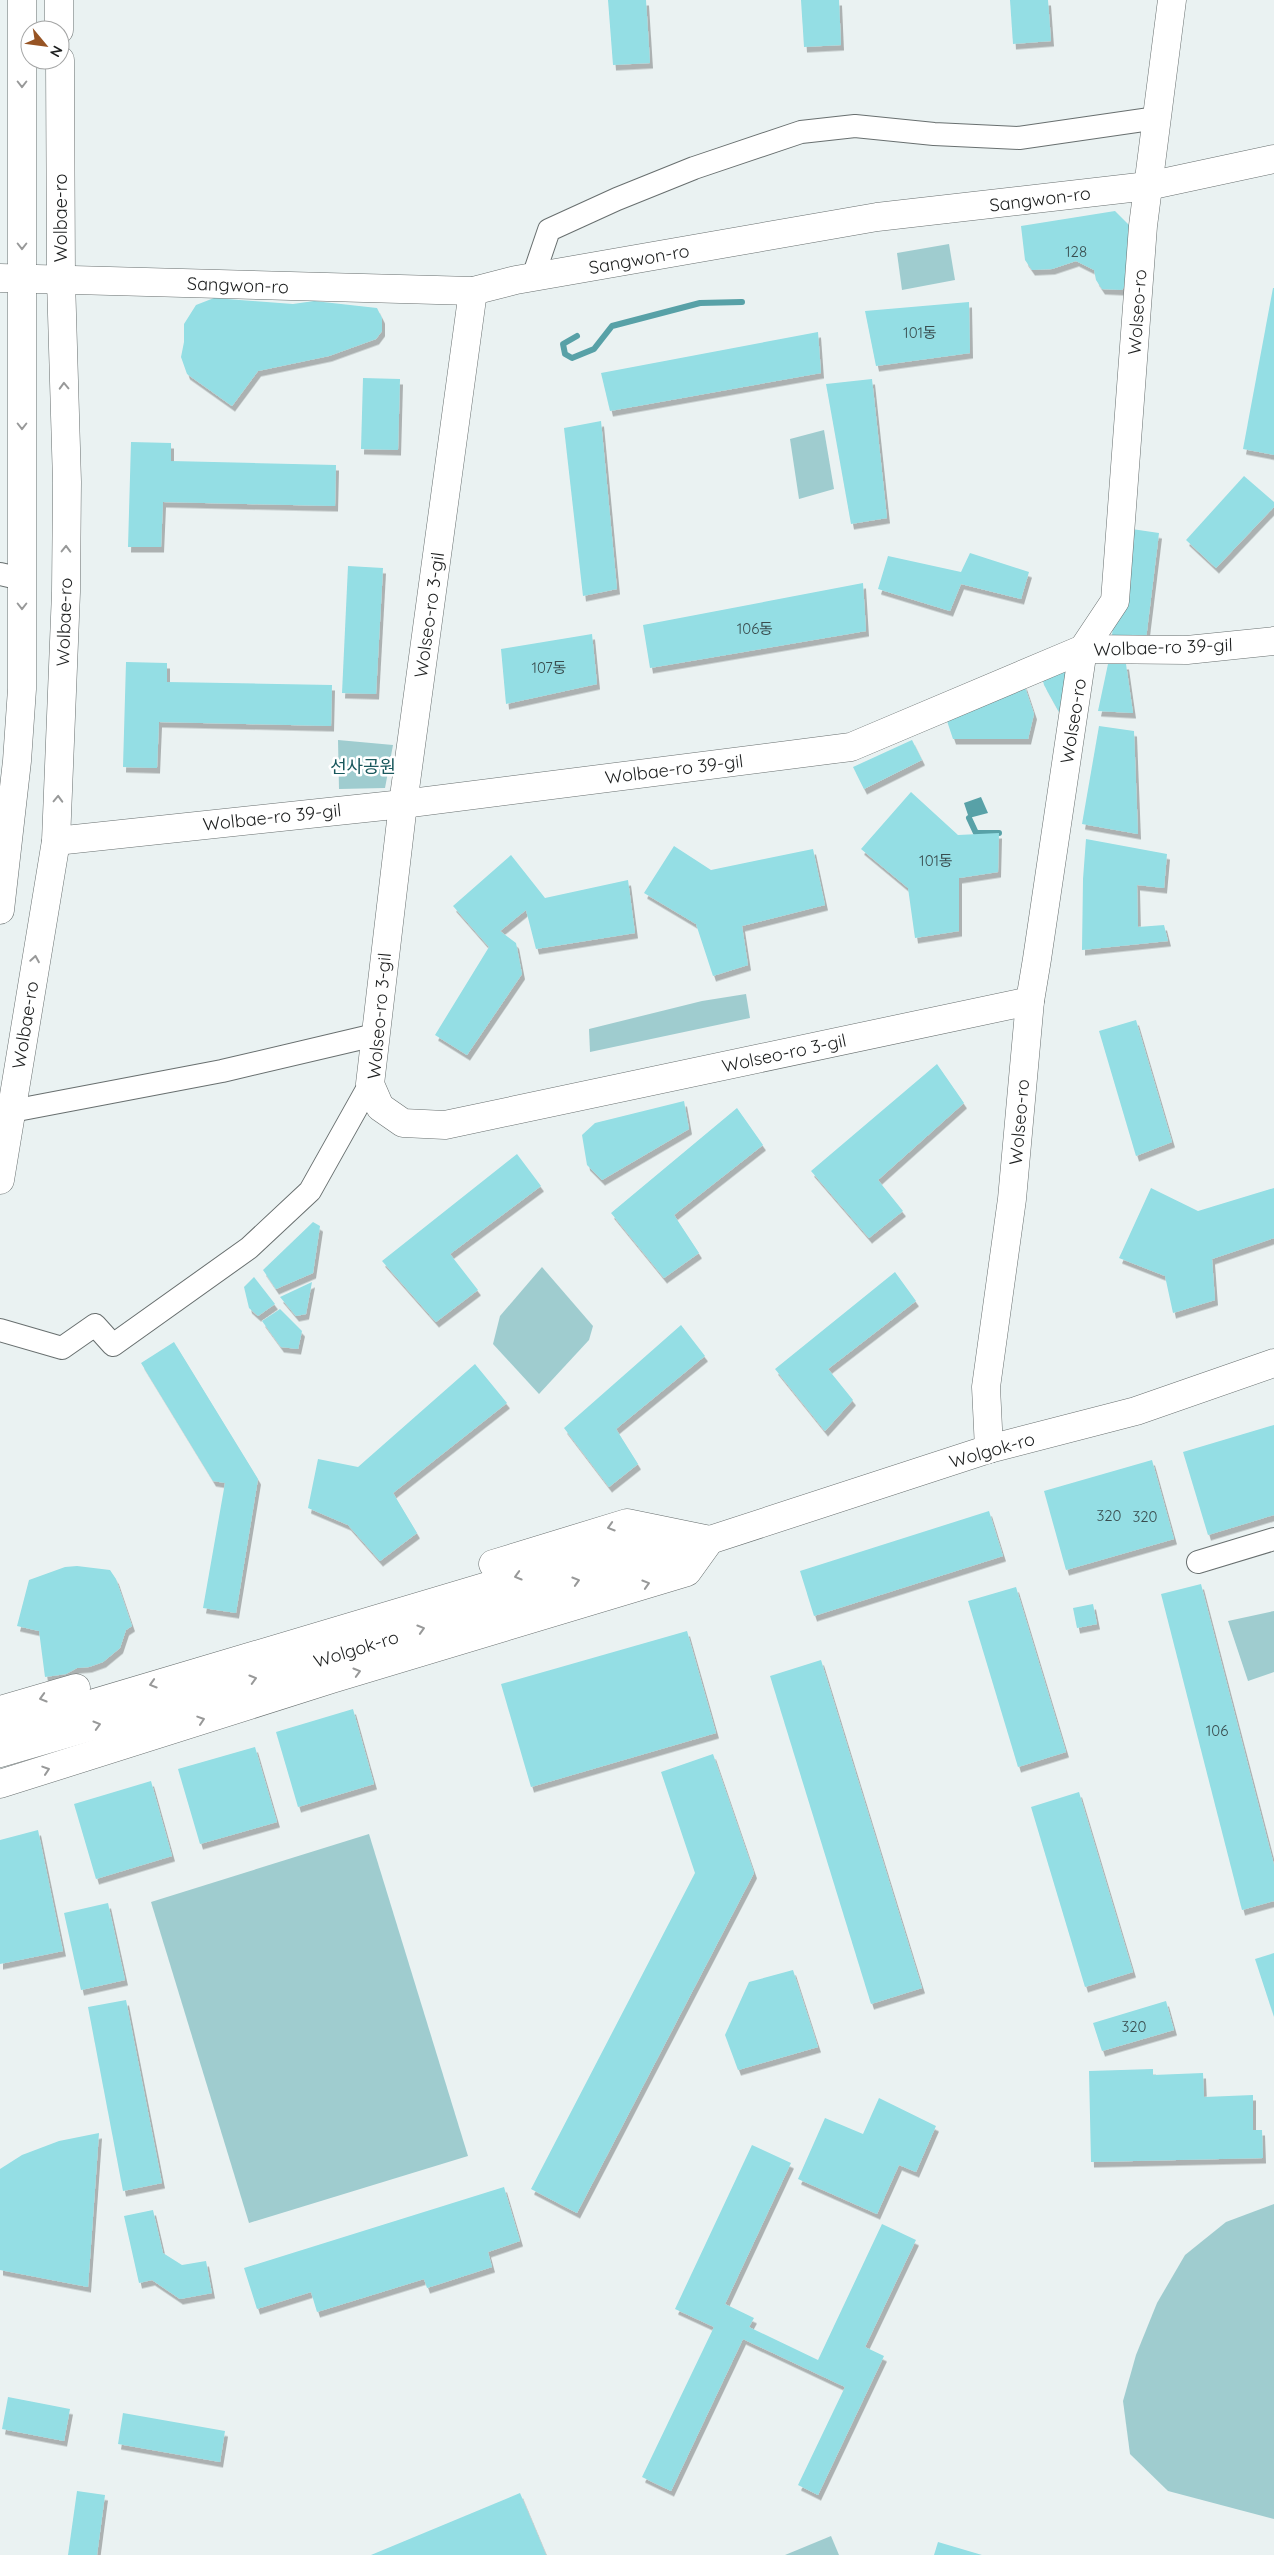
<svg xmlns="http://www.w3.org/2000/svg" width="1274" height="2555" viewBox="0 0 1274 2555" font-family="Quicksand,'Noto Sans KR',sans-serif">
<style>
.green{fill:#9fcccf}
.water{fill:#58a1a7}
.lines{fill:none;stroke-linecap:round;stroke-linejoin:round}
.stream{stroke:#58a1a7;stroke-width:6}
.building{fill:#94dee4;filter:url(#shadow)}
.street-casing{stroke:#686f6f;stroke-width:24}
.secondary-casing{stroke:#686f6f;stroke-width:29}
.primary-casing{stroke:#686f6f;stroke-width:29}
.street{stroke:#fff;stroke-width:22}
.secondary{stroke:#fff;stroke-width:28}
.primary{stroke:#fff;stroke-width:28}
.oneway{stroke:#989999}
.labels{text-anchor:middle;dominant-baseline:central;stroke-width:5;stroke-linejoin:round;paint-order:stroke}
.number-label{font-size:15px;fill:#394d4f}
.street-label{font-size:18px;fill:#1b1d1d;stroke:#fff}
.park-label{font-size:18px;fill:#19585d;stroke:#fff}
</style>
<defs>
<filter id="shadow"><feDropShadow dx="3" dy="5.5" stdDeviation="0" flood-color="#0004"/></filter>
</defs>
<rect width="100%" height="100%" fill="#eaf2f2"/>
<g class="green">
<polygon points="949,244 955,280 902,290 897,253"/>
<polygon points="824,430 834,489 799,499 790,439"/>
<polygon points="338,740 393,745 385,788 339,789"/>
<polygon points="746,994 750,1018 590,1052 589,1029 702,1001"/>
<polygon points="542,1267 593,1326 589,1340 539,1394 493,1344 500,1316"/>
<polygon points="1274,1611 1274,1672 1248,1681 1228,1621"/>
<polygon points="369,1834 468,2156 249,2223 151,1902"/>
<polygon points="1274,2204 1274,2519 1168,2491 1130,2454 1123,2401 1136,2355 1157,2303 1185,2255 1226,2222"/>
<polygon points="831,2536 839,2555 785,2555"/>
</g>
<polygon class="water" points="981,797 988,813 969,818 964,803"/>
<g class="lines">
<g class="stream">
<polyline points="577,336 563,344 565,354 572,358 594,349 612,326 700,303 742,302"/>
<polyline points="969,818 976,833 999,833"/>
</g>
</g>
<g class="building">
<polygon points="608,0 646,0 650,63 613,65"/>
<polygon points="801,0 839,0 841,45 804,47"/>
<polygon points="1010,0 1048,0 1051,41 1013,44"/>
<polygon points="1115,211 1132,228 1127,283 1122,290 1102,289 1096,280 1094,270 1076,261 1052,269 1032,270 1025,260 1021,226"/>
<polygon points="1273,288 1274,288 1274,455 1243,449"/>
<polygon points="214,298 293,304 314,301 377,308 382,318 382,331 376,339 329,356 258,371 232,406 187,374 181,357 184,342 184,324 196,305"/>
<polygon points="969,302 970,353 876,366 865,311"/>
<polygon points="818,332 821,373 610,411 601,373"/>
<polygon points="363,378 400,379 398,450 361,449"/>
<polygon points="872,379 887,518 851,524 826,384"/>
<polygon points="601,421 617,589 583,596 564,428"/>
<polygon points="131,442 171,443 171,461 336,465 335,506 163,502 161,547 128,547"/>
<polygon points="1244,476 1274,502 1274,507 1216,568 1186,540"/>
<polygon points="1125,528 1159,533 1146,639 1112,636 1118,569"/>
<polygon points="970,553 1029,572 1021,599 961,584 950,611 878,589 888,556 961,572"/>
<polygon points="348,566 383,568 376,694 342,693"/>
<polygon points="863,583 866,631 650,668 643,625"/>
<polygon points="592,634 597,684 506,704 501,649"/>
<polygon points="126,662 167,663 167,682 332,685 331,726 159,722 157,768 123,767"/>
<polygon points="1071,663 1065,723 1044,685 1042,677"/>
<polygon points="1108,664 1126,664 1133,713 1098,711"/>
<polygon points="1024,684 1034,714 1028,739 953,739 945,715"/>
<polygon points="1099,726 1134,731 1138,834 1082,824"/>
<polygon points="912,740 922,760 864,789 853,767"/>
<polygon points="911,792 958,835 999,833 998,872 959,878 959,931 915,938 908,888 861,849"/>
<polygon points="1086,839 1167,854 1164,888 1137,885 1138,927 1164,925 1168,941 1082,950 1083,879"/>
<polygon points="674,846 711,870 813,849 825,905 742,926 748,965 713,976 696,924 644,893"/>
<polygon points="511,855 545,898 628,880 635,933 536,949 526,910 500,931 516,943 522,974 467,1055 435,1035 489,947 453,906"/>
<polygon points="1136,1020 1172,1142 1136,1156 1099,1031"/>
<polygon points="937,1064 964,1103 878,1180 903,1211 869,1238 811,1171"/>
<polygon points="684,1101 689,1129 602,1180 587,1165 582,1135 595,1123"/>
<polygon points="737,1108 763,1145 674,1215 699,1253 664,1278 611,1213"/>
<polygon points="517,1154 541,1186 450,1254 478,1290 436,1322 382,1261"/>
<polygon points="1151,1188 1198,1211 1274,1188 1274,1238 1212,1259 1215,1300 1173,1313 1165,1276 1119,1258"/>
<polygon points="313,1222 320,1226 313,1273 276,1289 263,1270"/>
<polygon points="895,1272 916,1301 828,1369 853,1400 825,1431 775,1369"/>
<polygon points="254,1277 275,1304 258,1316 249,1308 244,1287"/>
<polygon points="312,1282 306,1314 296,1316 280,1297"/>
<polygon points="280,1309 302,1331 298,1349 281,1347 262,1321"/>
<polygon points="681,1325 705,1356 616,1429 638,1464 609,1487 564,1428"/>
<polygon points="174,1342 258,1479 236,1613 203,1608 225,1483 213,1481 141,1363"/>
<polygon points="475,1364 507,1403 393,1493 417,1533 380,1561 348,1525 308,1508 318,1459 358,1467"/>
<polygon points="1274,1425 1274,1515 1208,1535 1183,1452"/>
<polygon points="1152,1460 1174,1539 1066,1570 1044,1491"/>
<polygon points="989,1511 1003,1556 814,1616 800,1571"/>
<polygon points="77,1566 110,1570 116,1579 132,1626 126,1630 120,1648 103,1662 89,1667 77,1668 66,1674 45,1677 39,1631 17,1626 29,1580 65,1567"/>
<polygon points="1201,1584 1274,1865 1274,1901 1242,1910 1161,1594"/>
<polygon points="1016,1587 1066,1752 1018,1767 968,1601"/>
<polygon points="1093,1604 1097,1624 1077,1628 1073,1608"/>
<polygon points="687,1631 716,1733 531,1787 501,1684"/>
<polygon points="821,1660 922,1988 871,2004 770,1676"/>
<polygon points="353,1709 374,1784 298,1807 276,1732"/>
<polygon points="255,1747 277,1822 200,1844 178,1769"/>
<polygon points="713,1754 754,1873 577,2213 531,2189 695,1873 661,1772"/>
<polygon points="151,1781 172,1856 96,1879 74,1804"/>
<polygon points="1079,1792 1133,1972 1085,1987 1031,1807"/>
<polygon points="38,1830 63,1951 0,1964 0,1840"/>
<polygon points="108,1903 125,1980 81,1990 64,1913"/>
<polygon points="1274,1953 1274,2017 1255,1959"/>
<polygon points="793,1970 818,2047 738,2070 725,2035 749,1982"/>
<polygon points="126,2000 162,2183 123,2191 88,2007"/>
<polygon points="1166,2001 1174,2030 1102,2051 1093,2023"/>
<polygon points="1153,2069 1153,2075 1203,2073 1204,2097 1253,2095 1253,2130 1262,2130 1263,2158 1091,2162 1089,2071"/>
<polygon points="879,2098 936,2126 916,2172 899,2165 877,2214 798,2179 825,2118 863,2134"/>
<polygon points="99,2133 88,2287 0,2270 0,2169 22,2155 59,2141"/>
<polygon points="752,2145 791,2163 725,2304 754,2318 749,2327 818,2360 882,2224 916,2240 865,2347 884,2356 818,2495 798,2485 845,2387 743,2339 671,2491 642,2477 714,2327 675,2309"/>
<polygon points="504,2187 520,2241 488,2252 492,2267 427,2288 424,2279 317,2312 311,2292 257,2309 244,2268"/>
<polygon points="153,2210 163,2253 182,2265 206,2261 212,2293 180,2299 152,2280 139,2283 124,2216"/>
<polygon points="8,2397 70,2409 64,2441 2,2429"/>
<polygon points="123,2413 225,2431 220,2462 118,2444"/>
<polygon points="77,2491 105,2495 97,2555 68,2555"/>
<polygon points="520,2493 546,2555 371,2555"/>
<polygon points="938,2542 982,2555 934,2555"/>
</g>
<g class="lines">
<g class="street-casing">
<g id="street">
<polyline points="533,277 549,230 617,199 694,168 801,132 855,126 934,134 1019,138 1157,118"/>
<polyline points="0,574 22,579"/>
<polyline points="12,1111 222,1071 375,1035"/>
<polyline points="0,1330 62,1348 95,1325 113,1345 249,1248 310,1191 370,1084"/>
<polyline points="1198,1562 1274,1539"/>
</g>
</g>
<g class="secondary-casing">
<g id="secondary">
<polyline points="0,278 473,291 516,280 877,217 1148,186 1274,159"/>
<polyline points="473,291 403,804 370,1084 380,1107 403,1123 445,1125 1030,1001"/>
<polyline points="56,841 403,804 851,747 1083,649 1187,650 1274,641"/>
<polyline points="989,1449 986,1387 1012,1199 1030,1001 1037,959 1083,649 1115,601 1143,226 1172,0"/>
<polyline points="493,1564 627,1523 710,1540 989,1449 1136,1411 1274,1363"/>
<polyline points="0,1710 76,1688"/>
<polyline points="0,1731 636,1542 710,1540 341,1654 0,1753"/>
<polyline points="0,1784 332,1679 687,1572 710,1540"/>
</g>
</g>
<g class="primary-casing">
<g id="primary">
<polyline points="59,0 59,30"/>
<polyline points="0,910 17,761 22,689 22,0"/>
<polyline points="0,1180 56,841 66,592 67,482 61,280 60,60"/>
</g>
</g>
<use href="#street" class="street"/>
<use href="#secondary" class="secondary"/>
<use href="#primary" class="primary"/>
</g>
<defs><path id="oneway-chevron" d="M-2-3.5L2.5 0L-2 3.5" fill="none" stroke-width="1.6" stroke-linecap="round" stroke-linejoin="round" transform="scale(1.25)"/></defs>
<g class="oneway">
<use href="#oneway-chevron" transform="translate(22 84) rotate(90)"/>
<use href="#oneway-chevron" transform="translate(22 246) rotate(90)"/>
<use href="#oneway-chevron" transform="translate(64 386) rotate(-92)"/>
<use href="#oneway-chevron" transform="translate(22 426) rotate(90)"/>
<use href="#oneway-chevron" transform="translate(66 549) rotate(-89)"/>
<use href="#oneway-chevron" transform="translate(22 606) rotate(90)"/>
<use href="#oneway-chevron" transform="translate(58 799) rotate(-88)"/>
<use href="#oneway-chevron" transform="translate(35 959) rotate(-81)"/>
<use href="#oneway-chevron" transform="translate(611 1527) rotate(163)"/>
<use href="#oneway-chevron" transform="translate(518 1576) rotate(164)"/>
<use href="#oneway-chevron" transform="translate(576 1581) rotate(-17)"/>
<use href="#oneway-chevron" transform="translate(646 1584) rotate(-17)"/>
<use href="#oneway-chevron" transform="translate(421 1629) rotate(-17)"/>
<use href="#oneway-chevron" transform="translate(357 1672) rotate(-16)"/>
<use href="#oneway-chevron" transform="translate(253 1679) rotate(-16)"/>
<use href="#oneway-chevron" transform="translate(153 1684) rotate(163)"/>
<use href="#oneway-chevron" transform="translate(43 1698) rotate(164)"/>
<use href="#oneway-chevron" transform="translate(201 1720) rotate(-18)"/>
<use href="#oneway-chevron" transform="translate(97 1725) rotate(-16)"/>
<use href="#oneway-chevron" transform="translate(46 1770) rotate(-18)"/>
</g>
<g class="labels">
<g class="number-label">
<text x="1076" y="251">128</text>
<text x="920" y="332">101동</text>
<text x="755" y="628">106동</text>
<text x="549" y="667">107동</text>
<text x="936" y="860">101동</text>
<text x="1109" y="1515">320</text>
<text x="1145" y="1516">320</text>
<text x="1217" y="1730">106</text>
<text x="1134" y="2026">320</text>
</g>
<g class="street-label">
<text transform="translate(1040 199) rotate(-7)">Sangwon-ro</text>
<text transform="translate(60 218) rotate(-90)">Wolbae-ro</text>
<text transform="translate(639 259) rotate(-10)">Sangwon-ro</text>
<text transform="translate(238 285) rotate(2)">Sangwon-ro</text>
<text transform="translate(1137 312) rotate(-86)">Wolseo-ro</text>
<text transform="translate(429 615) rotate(-82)">Wolseo-ro 3-gil</text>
<text transform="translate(64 622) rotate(-88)">Wolbae-ro</text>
<text transform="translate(1163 647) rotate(-2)">Wolbae-ro 39-gil</text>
<text transform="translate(1073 721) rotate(-81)">Wolseo-ro</text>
<text transform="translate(674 769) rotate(-7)">Wolbae-ro 39-gil</text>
<text transform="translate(272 817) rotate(-6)">Wolbae-ro 39-gil</text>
<text transform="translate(379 1016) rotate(-85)">Wolseo-ro 3-gil</text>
<text transform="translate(25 1025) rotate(-81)">Wolbae-ro</text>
<text transform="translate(784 1053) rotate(-12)">Wolseo-ro 3-gil</text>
<text transform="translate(1019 1122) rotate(-85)">Wolseo-ro</text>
<text transform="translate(992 1450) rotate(-16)">Wolgok-ro</text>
<text transform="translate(356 1649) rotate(-17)">Wolgok-ro</text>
</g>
<g class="park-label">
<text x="363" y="766">선사공원</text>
</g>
</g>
<g transform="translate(45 45) rotate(119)"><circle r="24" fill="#ffffff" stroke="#a4a5a5"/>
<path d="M0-4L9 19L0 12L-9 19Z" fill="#975424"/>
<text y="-8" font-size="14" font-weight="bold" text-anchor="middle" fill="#1b1d1d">N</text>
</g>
</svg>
